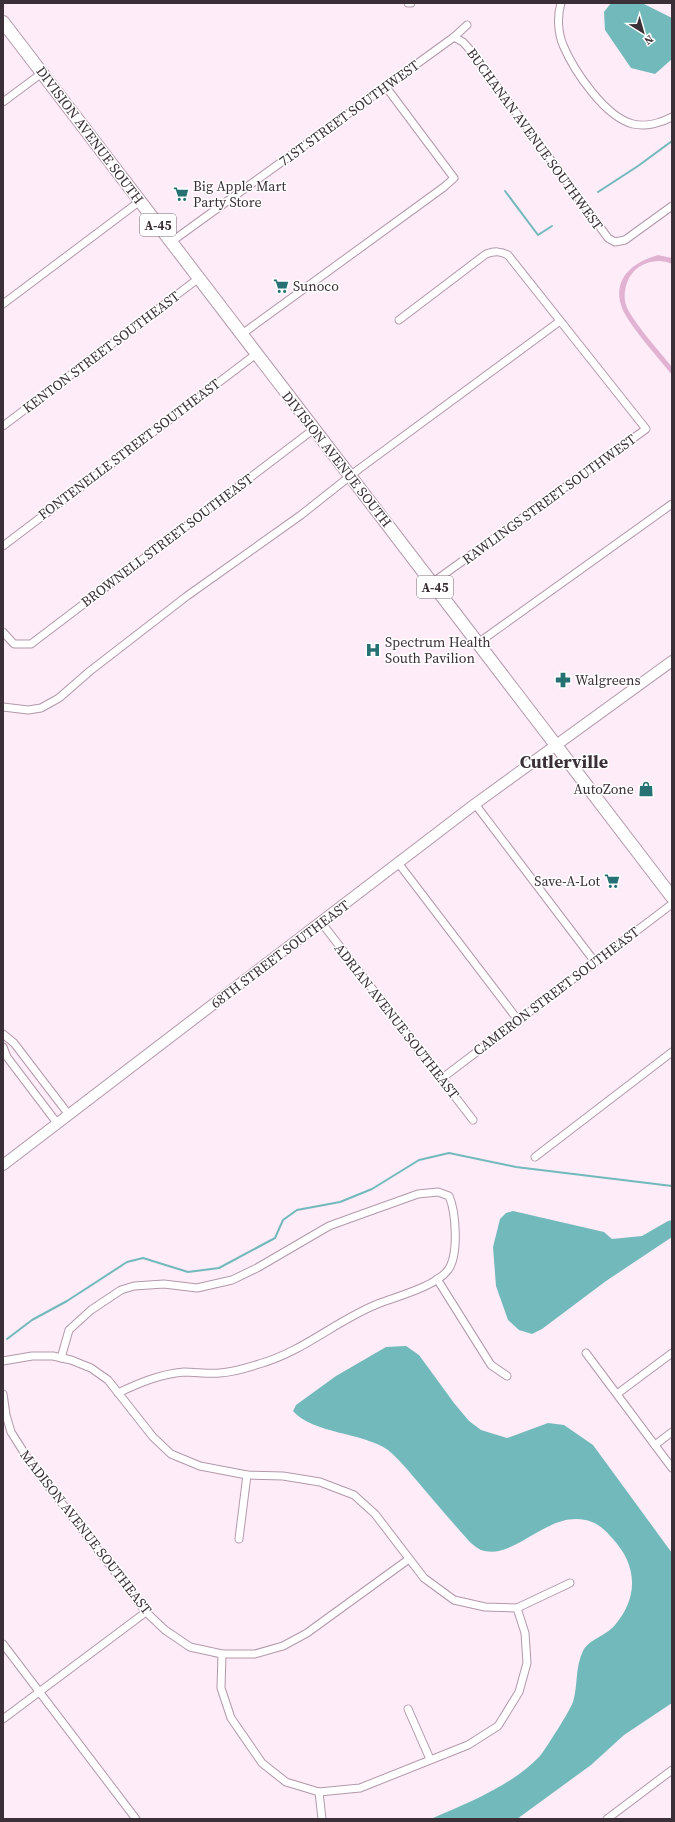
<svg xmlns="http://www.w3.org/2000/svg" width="675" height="1822" viewBox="0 0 675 1822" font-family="'Source Serif 4',serif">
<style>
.green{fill:#e1b2d2}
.water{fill:#72b9bb}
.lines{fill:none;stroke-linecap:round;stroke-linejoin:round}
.stream{stroke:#72b9bb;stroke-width:2}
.minor-casing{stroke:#b398aa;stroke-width:9}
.secondary-casing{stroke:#b398aa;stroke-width:12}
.primary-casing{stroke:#b398aa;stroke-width:14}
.minor{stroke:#fff;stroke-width:7}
.secondary{stroke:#fff;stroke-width:10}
.primary{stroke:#fff;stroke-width:12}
.labels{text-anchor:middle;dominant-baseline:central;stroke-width:3;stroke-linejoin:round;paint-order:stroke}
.shield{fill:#fff;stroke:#766e74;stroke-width:1}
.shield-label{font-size:13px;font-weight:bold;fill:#3b3038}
.street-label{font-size:14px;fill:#3b3038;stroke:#fff}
.poi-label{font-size:14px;fill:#3b3038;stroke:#fff;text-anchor:start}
.district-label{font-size:18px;font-weight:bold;fill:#3b3038;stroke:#fff}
</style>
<rect width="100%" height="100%" fill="#feedf8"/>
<path class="green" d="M658,255l14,3v6c-10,-5 -23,-4 -33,3 -11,7 -17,24 -13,38 5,15 35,48 46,62v8c-12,-16 -46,-52 -51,-70 -8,-28 13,-43 37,-50z"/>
<g class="water">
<polygon points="611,3 642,3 672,18 672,59 655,74 631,68 605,30 604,12"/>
<polygon points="513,1211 604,1232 612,1239 642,1236 668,1221 672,1220 672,1237 606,1281 542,1329 532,1334 519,1330 508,1320 496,1286 493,1247 500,1219 506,1213"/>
<path d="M406,1346l13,9 35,48 15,18 12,9 26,8 41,-15 16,2 29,20 79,108v150l-48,32 -33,30 -74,54h-86c38,-17 79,-32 109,-63 5,-6 31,-47 33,-54 5,-16 2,-35 10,-51 6,-12 23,-15 32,-26 24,-28 22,-60 -2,-86 -5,-6 -14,-15 -21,-17 -43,-16 -76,40 -111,28 -4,-2 -9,-6 -12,-9 -16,-18 -31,-35 -46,-53 -11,-13 -22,-27 -35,-38 -26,-18 -75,-16 -95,-39l3,-6 40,-29 50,-29z"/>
</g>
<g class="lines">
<g class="stream">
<polyline points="505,191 538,235 552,226"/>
<polyline points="598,192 638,166 672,141"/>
<polyline points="7,1339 32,1320 67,1301 127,1262 143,1258 188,1272 219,1268 275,1238 283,1220 297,1210 340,1202 372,1189 419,1160 449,1153 516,1167 672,1186"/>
</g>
<g class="minor-casing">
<g id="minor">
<polyline points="408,3 411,3"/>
<path d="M561,3c-4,13 -3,30 2,42 11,26 42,72 70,79 13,3 28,-1 39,-7"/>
<polyline points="454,37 463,42 471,51 608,238 615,242 625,240 672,206"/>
<polyline points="3,102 42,73"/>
<polyline points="171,242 454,37 467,25"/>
<polyline points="3,304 140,201"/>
<path d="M399,320l87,-66c9,-3 14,-3 22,1l138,174 -214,154"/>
<polyline points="242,334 444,187 454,178 386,87"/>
<polyline points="3,426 199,278"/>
<polyline points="3,546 256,354"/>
<polyline points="3,632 14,644 31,644 314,429"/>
<polyline points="478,643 672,504"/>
<polyline points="3,707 28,710 41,708 59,698 90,671 187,596 301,515 359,469 560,321"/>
<polyline points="475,804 595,962"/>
<polyline points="399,864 518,1020"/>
<polyline points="321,922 473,1120"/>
<polyline points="3,1034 14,1043 69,1115"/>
<polyline points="3,1047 7,1057 57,1123"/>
<polyline points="441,1079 672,904"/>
<polyline points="535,1157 672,1052"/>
<polyline points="437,1279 491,1365 507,1376"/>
<polyline points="586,1353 672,1468"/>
<path d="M61,1358l8,-28 22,-20 30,-20 13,-4 30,-2 33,4 35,-8 25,-12 72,-42 22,-8 67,-24 20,-2 11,4c7,16 10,59 -1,74 -12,16 -49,26 -68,33 -42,16 -77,49 -121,61 -12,4 -26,8 -39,9 -12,1 -24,-1 -36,-1 -24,2 -45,11 -66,21"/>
<polyline points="3,1361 32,1356 53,1356 71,1360 91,1368 108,1380 153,1437 171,1454 200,1466 247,1475 283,1476 320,1482 354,1495 375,1514 424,1578 454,1600 485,1607 517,1608 570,1583"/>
<polyline points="3,1394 6,1415 11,1432 30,1462 146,1612 165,1630 190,1647 222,1654 255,1654 283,1646 307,1633 409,1559"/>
<polyline points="617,1394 672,1353"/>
<polyline points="655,1445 672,1432"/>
<polyline points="239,1539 247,1475"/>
<polyline points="3,1644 136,1819"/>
<polyline points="222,1654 221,1688 231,1718 262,1763 286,1782 319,1792 360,1788 468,1745 498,1726 519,1692 527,1663 525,1633 517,1608"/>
<polyline points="408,1709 430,1759"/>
<polyline points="3,1719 146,1612"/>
<polyline points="319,1792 322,1819"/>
<polyline points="607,1819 672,1770"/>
</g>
</g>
<g class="secondary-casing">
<polyline id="secondary" points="3,1165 475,804 672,661"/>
</g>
<g class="primary-casing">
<polyline id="primary" points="3,22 672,897"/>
</g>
<use href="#minor" class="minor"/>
<use href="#secondary" class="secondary"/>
<use href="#primary" class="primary"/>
</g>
<defs>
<g id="supermarket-bare" transform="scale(1.2)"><path d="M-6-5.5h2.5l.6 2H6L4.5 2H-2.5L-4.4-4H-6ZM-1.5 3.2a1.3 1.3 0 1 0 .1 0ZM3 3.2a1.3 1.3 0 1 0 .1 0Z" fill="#277174" stroke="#fff" stroke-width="2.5" paint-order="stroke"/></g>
<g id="hospital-bare" transform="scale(1.2)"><path d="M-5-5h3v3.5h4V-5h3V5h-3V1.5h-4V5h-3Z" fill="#277174" stroke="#fff" stroke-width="2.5" paint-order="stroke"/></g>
<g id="pharmacy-bare" transform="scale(1.2)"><path d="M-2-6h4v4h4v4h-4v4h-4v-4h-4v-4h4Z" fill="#277174" stroke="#fff" stroke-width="2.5" paint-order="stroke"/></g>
<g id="shop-bare" transform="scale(1.2)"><path d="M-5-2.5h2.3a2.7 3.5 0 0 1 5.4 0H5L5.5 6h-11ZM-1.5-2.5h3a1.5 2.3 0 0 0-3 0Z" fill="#277174" stroke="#fff" stroke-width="2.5" paint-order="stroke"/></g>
</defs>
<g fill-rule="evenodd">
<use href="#supermarket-bare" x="181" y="194"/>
<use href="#supermarket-bare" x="281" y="286"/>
<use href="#hospital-bare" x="373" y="650"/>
<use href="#pharmacy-bare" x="563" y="680"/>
<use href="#shop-bare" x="646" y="789"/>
<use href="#supermarket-bare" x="612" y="881"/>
</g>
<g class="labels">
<g class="shield">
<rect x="140" y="214" width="36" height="22" rx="3"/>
<rect x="417" y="576" width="36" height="22" rx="3"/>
</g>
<g class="shield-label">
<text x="158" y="225">A-45</text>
<text x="435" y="587">A-45</text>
</g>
<g class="street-label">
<text transform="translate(349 113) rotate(-36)">71ST STREET SOUTHWEST</text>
<text transform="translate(90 135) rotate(53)">DIVISION AVENUE SOUTH</text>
<text transform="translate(535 139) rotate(54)">BUCHANAN AVENUE SOUTHWEST</text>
<text transform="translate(101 352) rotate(-37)">KENTON STREET SOUTHEAST</text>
<text transform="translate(129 449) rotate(-37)">FONTENELLE STREET SOUTHEAST</text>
<text transform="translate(337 459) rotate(52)">DIVISION AVENUE SOUTH</text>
<text transform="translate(549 499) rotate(-36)">RAWLINGS STREET SOUTHWEST</text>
<text transform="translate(167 540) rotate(-37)">BROWNELL STREET SOUTHEAST</text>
<text transform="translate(280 954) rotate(-37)">68TH STREET SOUTHEAST</text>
<text transform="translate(556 991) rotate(-37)">CAMERON STREET SOUTHEAST</text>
<text transform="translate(397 1021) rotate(52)">ADRIAN AVENUE SOUTHEAST</text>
<text transform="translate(86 1532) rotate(52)">MADISON AVENUE SOUTHEAST</text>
</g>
<g class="poi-label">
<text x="193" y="186">Big Apple Mart<tspan x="193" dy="16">Party Store</tspan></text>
<text x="293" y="286">Sunoco</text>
<text x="385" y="642">Spectrum Health<tspan x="385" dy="16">South Pavilion</tspan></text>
<text x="575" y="680">Walgreens</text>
<text x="634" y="789" text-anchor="end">AutoZone</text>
<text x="600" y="881" text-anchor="end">Save-A-Lot</text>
</g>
<g class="district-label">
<text x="564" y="761">Cutlerville</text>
</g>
</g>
<rect width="675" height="1822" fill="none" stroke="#3b3038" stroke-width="8"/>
<g transform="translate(643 32) rotate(143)" stroke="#ffffff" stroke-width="3" paint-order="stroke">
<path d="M0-3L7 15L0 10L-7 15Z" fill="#3b3038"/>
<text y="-6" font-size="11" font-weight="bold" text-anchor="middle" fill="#3b3038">N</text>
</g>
</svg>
